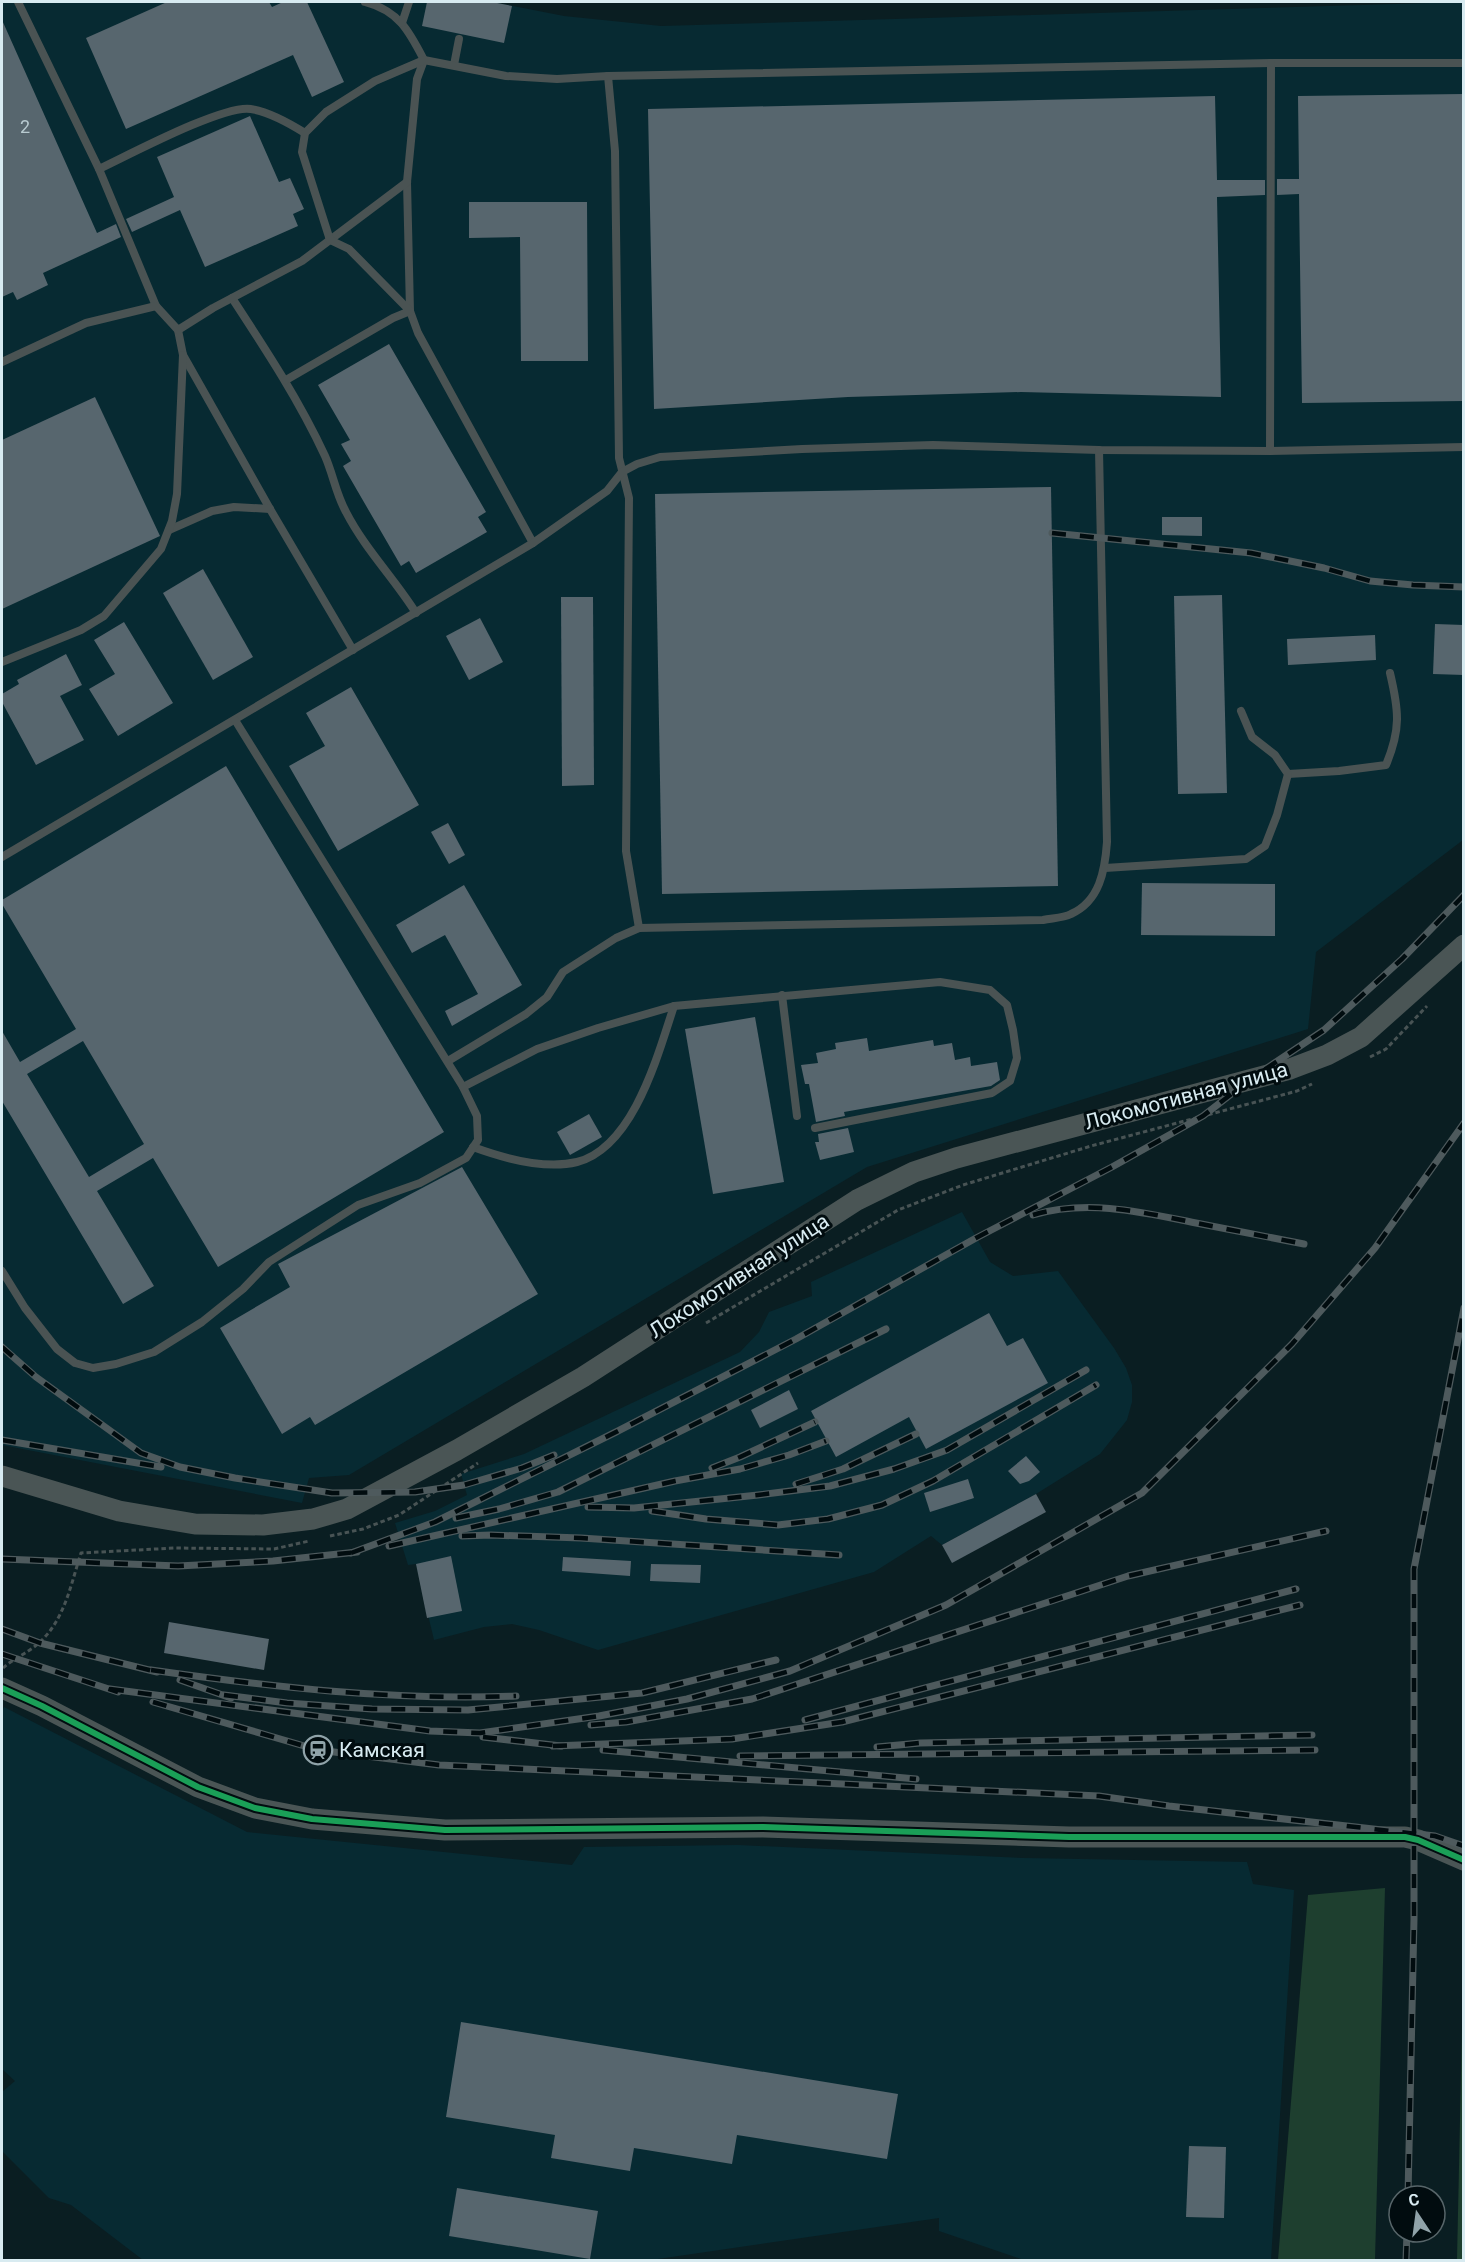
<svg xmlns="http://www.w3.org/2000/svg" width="1465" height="2262" viewBox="0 0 1465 2262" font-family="Roboto,sans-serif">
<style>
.built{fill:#072a32}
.green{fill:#1e3f2f}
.building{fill:#57666e;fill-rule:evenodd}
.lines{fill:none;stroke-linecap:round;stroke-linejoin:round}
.path{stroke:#485354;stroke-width:3;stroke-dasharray:4.5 3;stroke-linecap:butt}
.lane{stroke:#4a5353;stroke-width:8}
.secondary{stroke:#4a5555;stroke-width:21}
.rail-casing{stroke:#4e5a5d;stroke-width:7}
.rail{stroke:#010c0f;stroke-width:4.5;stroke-dasharray:14;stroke-linecap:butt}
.cycleway-casing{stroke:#010c0f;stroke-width:10}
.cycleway{stroke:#1a9f57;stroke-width:6}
.labels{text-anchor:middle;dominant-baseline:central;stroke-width:6;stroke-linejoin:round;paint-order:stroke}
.number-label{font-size:18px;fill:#b8cad0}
.street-label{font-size:21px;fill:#d8ebf1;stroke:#010c0f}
.poi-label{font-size:21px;fill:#d8ebf1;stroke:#010c0f;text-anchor:start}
</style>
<rect width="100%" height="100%" fill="#0a1e22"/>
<g class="built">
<polygon points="2,2 492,2 564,16 661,26 1463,2 1463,840 1316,952 1308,1029 867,1167 349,1475 309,1478 302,1503 2,1445"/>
<polygon points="962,1212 990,1262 1013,1276 1058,1271 1114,1348 1126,1368 1132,1385 1132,1402 1127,1420 1100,1454 1036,1494 942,1545 931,1536 874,1572 598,1650 539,1630 512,1624 484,1627 434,1640 416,1564 408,1565 395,1523 435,1511 467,1495 461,1474 524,1454 740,1352 759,1332 769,1312 812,1296 811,1282"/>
<polygon points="4,1707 247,1832 572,1865 584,1847 738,1845 1024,1858 1247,1862 1253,1884 1294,1890 1271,2260 1024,2260 939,2231 939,2218 651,2260 143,2260 71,2205 49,2198 2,2151 2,2092 15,2081 2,2069 2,1711"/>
</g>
<g class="green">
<polygon points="1385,1888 1375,2260 1278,2260 1308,1895"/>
<polygon points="1463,1980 1464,2260 1457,2260"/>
</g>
<g class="building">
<polygon points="167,2 269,2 272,7 283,2 307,2 344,82 312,97 293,55 126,129 86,38"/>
<polygon points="427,2 492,2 512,6 504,43 422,26"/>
<polygon points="2,20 97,233 116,224 121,237 43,273 48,285 17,300 13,292 2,297"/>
<polygon points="1464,94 1464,401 1302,403 1299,194 1277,195 1277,179 1299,179 1298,96"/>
<polygon points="1215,96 1217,180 1265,180 1265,195 1217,197 1221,397 1021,392 848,397 654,409 648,109"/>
<polygon points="250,116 279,182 290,178 304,209 293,214 298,226 205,267 180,210 132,232 126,219 174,197 157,157"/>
<polygon points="469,202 587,202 588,361 521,361 520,237 469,238"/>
<polygon points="389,344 486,512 478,517 487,532 416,573 409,561 401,566 343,466 351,461 341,444 350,440 318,385"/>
<polygon points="95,397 160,536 2,609 2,440"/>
<polygon points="1051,487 1058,886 662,894 655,494"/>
<polygon points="1162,517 1202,517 1202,536 1162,535"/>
<polygon points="203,569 253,657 213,680 163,593"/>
<polygon points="1222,595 1227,793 1178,794 1174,596"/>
<polygon points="561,597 593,597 594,785 562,786"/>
<polygon points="480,618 503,662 469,680 446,636"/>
<polygon points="124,622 173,703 118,736 89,689 115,674 94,640"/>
<polygon points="1435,624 1464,625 1464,675 1433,674"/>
<polygon points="1375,635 1376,660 1288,665 1287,639"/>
<polygon points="66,654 82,685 60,696 84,740 36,765 2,702 2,694 19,684 17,680"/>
<polygon points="351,687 419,805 338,851 289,766 325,746 306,713"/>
<path d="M226,766l218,366 -226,135 -65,-109 -56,33 57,95 -31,18 -121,-203v-70l18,31 56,-33 -74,-125v-4zM83,1041l61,103 -55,33 -62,-103z"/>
<polygon points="448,823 465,855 449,864 431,832"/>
<polygon points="1142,883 1275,884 1275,936 1141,935"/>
<polygon points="464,885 522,985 452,1026 445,1011 478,994 445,935 412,953 396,925"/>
<polygon points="755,1017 784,1182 713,1194 685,1029"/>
<polygon points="867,1038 869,1051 933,1040 934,1046 952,1043 955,1060 970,1057 971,1066 997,1062 1000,1080 991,1086 844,1112 845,1116 816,1122 809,1084 805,1084 801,1065 818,1063 816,1053 836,1049 835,1043"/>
<polygon points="589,1114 602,1137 570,1155 557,1132"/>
<polygon points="848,1128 854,1152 820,1160 815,1142 819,1142 818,1134"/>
<polygon points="462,1167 538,1294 315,1425 310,1417 282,1434 220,1328 290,1287 278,1264"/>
<polygon points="989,1313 1007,1346 1023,1338 1048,1383 926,1449 909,1417 836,1457 811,1411"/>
<polygon points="789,1390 798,1409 760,1428 751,1410"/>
<polygon points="1026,1456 1040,1472 1029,1481 1020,1484 1008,1471"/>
<polygon points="968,1479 974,1498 930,1512 924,1493"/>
<polygon points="1036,1494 1046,1512 952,1563 942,1545"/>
<polygon points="451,1556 462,1611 427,1618 416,1564"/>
<polygon points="563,1557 631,1561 630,1576 562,1571"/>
<polygon points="651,1564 701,1565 700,1583 650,1581"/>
<polygon points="169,1622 269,1639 264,1670 164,1653"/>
<polygon points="461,2022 898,2094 887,2159 737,2135 732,2164 634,2148 630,2171 551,2158 555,2135 446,2117"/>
<polygon points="1189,2146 1226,2147 1224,2218 1186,2217"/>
<polygon points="457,2188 598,2211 590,2259 449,2236"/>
</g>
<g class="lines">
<g class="path">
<polyline points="1370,1057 1386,1049 1427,1006"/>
<polyline points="706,1323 898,1210 963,1185 1091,1146 1297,1091 1312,1084"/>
<polyline points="330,1536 363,1529 399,1515 478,1463"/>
<path d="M3,1668c11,-10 27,-16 38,-27 24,-23 30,-57 40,-88l94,-5 99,1 35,-8"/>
</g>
<g class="lane">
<polyline points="18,2 99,169 156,306"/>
<path d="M365,2c34,9 44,29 59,58l-7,19 -10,103 3,129 8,22 115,210"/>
<polyline points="402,23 409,2"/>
<polyline points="454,65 459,39"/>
<polyline points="608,76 615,151 619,458 629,498 626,851 639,928"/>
<path d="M99,169c28,-13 125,-65 152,-60 19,3 38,14 54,24"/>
<path d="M232,298c34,52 67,102 93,158 8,18 11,38 21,56 19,37 48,66 70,101"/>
<polyline points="178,330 183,355 270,509 353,650"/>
<polyline points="2,362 86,323 156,306 178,330 213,308 302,261 407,182"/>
<polyline points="286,380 393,318 410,311 349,249 330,240 302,152 305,133 326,112 375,81 424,60 506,76 557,79 608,76 1271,63 1464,63"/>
<polyline points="1270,451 1271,63"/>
<polyline points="169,530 212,511 234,507 270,509"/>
<polyline points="2,662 81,630 104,616 161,549 172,521 177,494 183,355"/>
<path d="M1288,774l51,-3 47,-6c15,-36 13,-54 4,-92"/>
<polyline points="2,857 533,543 607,491 622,472 637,464 660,457 802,449 933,445 1099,450 1270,451 1464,447"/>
<polyline points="1105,868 1246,859 1265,846 1277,815 1288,774 1275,755 1252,737 1241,711"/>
<polyline points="782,995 797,1116"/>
<path d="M448,1061l78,-47 21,-17 16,-25 53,-34 23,-10 404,-8c9,-2 20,-2 28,-6 29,-13 34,-44 36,-72l-8,-392"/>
<polyline points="463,1087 537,1049 598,1028 674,1006 940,982 990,990 1007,1005 1013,1030 1017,1058 1010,1081 992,1093 815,1128"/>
<path d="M473,1147c30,11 72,23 104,15 57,-15 81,-108 97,-156"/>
<polyline points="2,1271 25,1308 57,1349 75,1363 93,1368 116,1364 154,1352 202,1322 243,1289 269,1262 358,1205 420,1183 466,1158 478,1140 477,1116 463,1087 235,720"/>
</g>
<g class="secondary">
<polyline points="2,1476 119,1511 195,1524 263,1525 313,1519 347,1509 457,1450 583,1377 857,1200 914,1172 956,1158 1290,1069 1327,1055 1361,1037 1464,945"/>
<polyline points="2,1688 42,1706 198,1787 255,1808 312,1819 445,1830 763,1827 1069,1837 1405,1837 1418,1840 1464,1860"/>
</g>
<g class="rail-casing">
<g id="rail">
<polyline points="1052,533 1251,553 1324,568 1370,581 1413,585 1464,587"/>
<path d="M1033,1215c54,-16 109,-3 163,8 36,7 72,14 108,21"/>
<polyline points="2,1347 36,1377 141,1453 180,1467 235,1478 332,1493 415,1492 464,1485 522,1468 554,1455"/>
<polyline points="2,1440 161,1467"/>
<polyline points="712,1468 740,1457 815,1422"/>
<polyline points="796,1484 843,1469 916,1434"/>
<polyline points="588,1507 634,1508 758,1495 830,1486 894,1469 947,1450 1086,1370"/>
<polyline points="652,1511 706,1519 778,1525 828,1519 882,1505 933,1481 1096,1385"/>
<polyline points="456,1518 499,1509 558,1492 886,1329"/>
<polyline points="462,1536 491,1535 581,1538 839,1555"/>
<polyline points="389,1546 675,1481 740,1469 789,1455 826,1441"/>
<polyline points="351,1553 435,1522 616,1432 796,1339 976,1238 1112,1167 1203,1116 1252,1078 1324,1030 1402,959 1464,895"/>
<polyline points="2,1559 178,1566 273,1561 357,1552"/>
<polyline points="2,1629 40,1643 157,1672"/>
<polyline points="2,1654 118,1692"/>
<path d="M151,1670c121,17 242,31 365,26"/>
<polyline points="180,1680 231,1698"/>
<polyline points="110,1689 430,1731 480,1733 599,1716 687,1699 790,1671 946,1605 1142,1493 1292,1344 1375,1248 1464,1123"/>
<polyline points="224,1695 287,1703 372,1709 468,1710 642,1693 776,1660"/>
<polyline points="153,1702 318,1750 439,1765 1099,1796 1169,1806 1435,1836 1464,1846"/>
<polyline points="805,1720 1296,1589"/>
<polyline points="591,1725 626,1722 752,1699 1128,1576 1326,1531"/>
<polyline points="483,1737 561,1746"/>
<polyline points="553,1746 732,1739 842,1722 1300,1605"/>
<polyline points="877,1747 920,1743 1312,1735"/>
<polyline points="603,1750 916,1779"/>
<polyline points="740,1756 1315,1750"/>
<polyline points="1408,2196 1414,1919 1414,1569 1464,1308"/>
<polyline points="1406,2260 1407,2232"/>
</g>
</g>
<use href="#rail" class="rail"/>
<g class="cycleway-casing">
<polyline id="cycleway" points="2,1688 42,1706 198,1787 255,1808 312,1819 445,1830 763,1827 1069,1837 1405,1837 1418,1840 1464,1860"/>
</g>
<use href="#cycleway" class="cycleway"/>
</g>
<defs>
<g id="station-ring" transform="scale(1.5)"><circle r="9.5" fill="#010c0f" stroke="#90a3a9" stroke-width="1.5"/><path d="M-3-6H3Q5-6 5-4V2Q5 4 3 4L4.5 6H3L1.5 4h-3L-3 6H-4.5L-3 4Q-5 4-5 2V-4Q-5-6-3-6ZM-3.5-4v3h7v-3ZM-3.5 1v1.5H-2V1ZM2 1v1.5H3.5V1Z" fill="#90a3a9"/></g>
</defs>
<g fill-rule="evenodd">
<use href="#station-ring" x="318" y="1750"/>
</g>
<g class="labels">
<g class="number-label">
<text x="25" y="126">2</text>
</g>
<g class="street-label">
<text transform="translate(1186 1096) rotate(-15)">Локомотивная улица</text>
<text transform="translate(739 1276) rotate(-33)">Локомотивная улица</text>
</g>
<g class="poi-label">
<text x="339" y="1750">Камская</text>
</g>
</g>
<rect width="1465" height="2262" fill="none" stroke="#d8ebf1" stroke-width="6"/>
<g transform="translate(1417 2214) rotate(347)"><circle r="28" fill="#010c0f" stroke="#576569" stroke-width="1.5"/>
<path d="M0-4.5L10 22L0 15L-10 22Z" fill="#90a3a9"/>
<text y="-9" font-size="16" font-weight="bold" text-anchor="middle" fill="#d8ebf1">С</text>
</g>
</svg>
